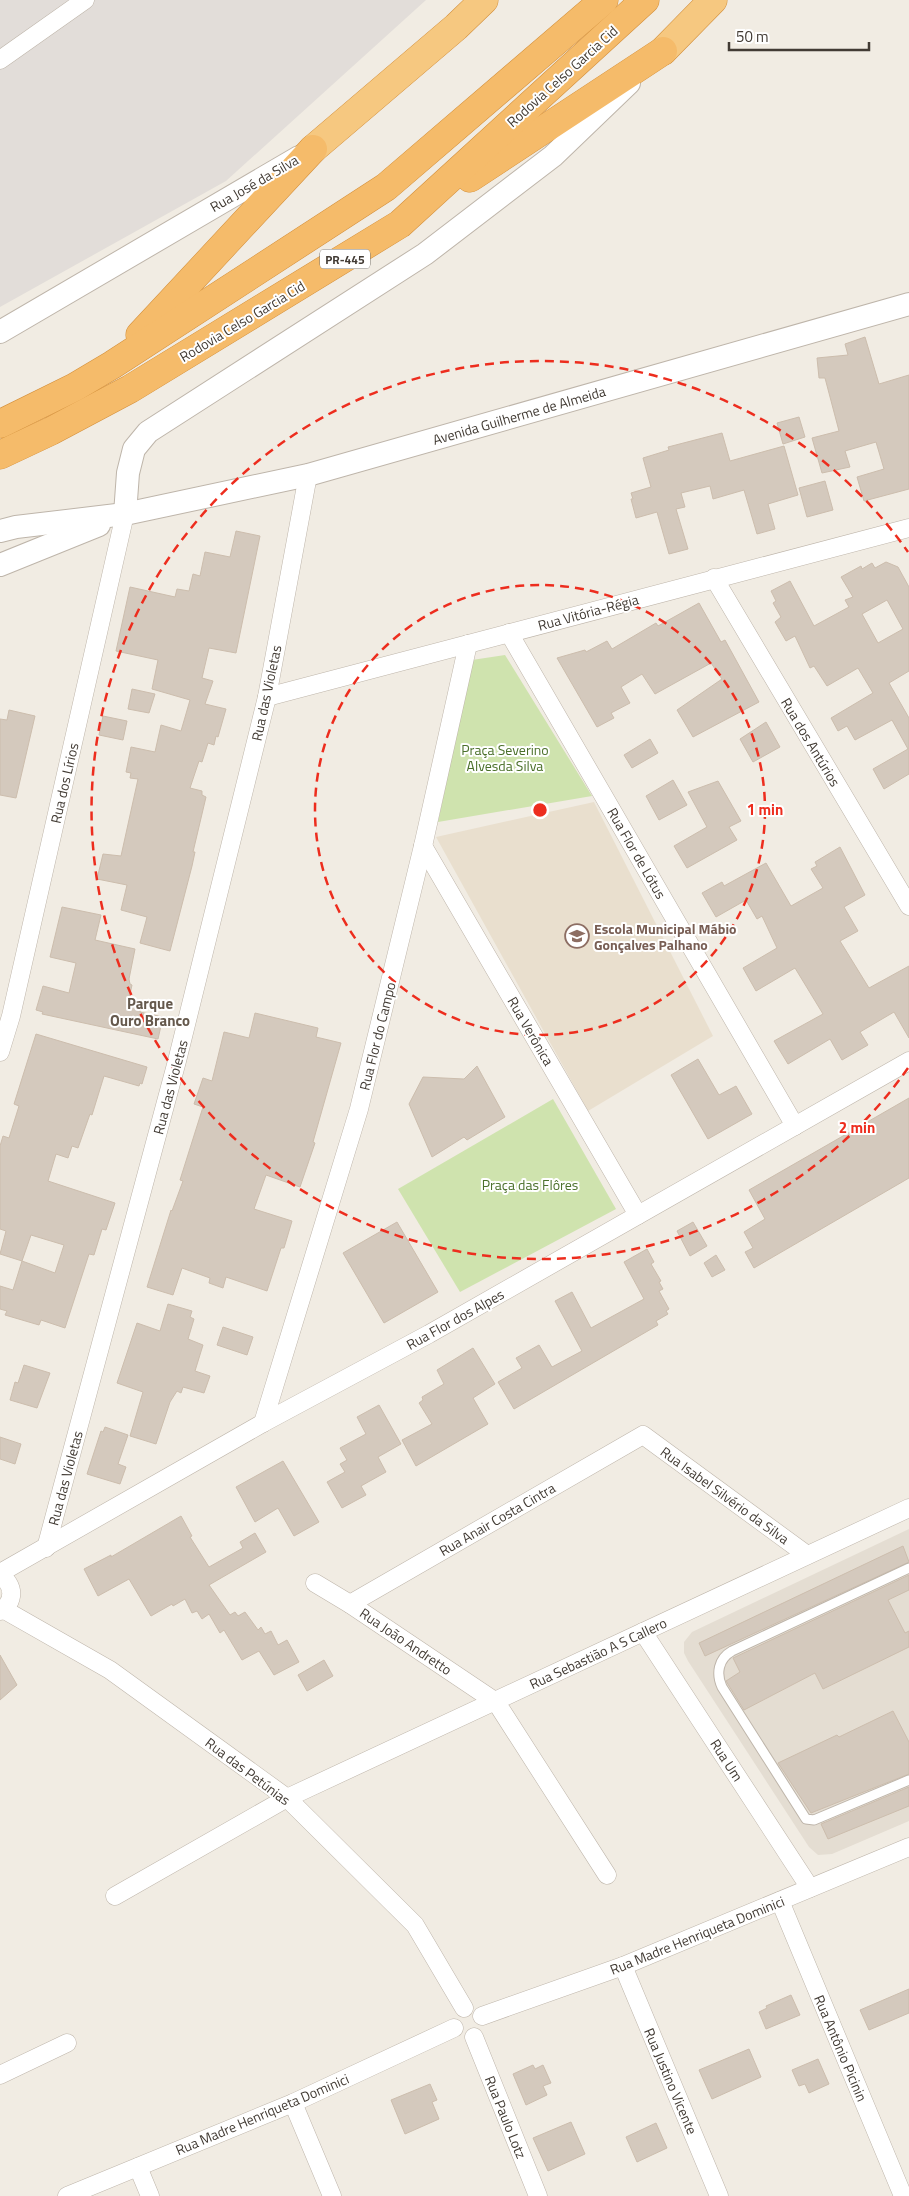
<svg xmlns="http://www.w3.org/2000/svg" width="909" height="2196" viewBox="0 0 909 2196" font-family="'Titillium Web',sans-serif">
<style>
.residential{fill:#e4ddd2}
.industrial{fill:#e2ddd9}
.education{fill:#e9dfce}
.green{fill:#cfe3ae}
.building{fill:#d4c9bd;stroke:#ccbdad;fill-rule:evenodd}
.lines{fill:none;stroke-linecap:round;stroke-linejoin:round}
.service-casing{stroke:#beb5aa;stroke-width:11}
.minor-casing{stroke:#beb5aa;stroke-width:19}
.tertiary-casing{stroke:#beb5aa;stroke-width:24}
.trunk-casing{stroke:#d38f3b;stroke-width:29}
.motorway-casing{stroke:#d38f3b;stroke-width:29}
.service{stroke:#fff;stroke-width:9}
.minor{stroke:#fff;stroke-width:18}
.tertiary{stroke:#fff;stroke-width:22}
.trunk{stroke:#f6c880;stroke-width:28}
.motorway{stroke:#f5bb6a;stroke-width:28}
.ring{fill:none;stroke:#ed2d1e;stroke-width:2.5;stroke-dasharray:9 6}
.labels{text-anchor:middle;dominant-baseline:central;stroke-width:4;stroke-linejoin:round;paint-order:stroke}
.shield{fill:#fff;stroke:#7b7671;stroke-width:1}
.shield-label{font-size:12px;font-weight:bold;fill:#423b34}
.street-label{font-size:14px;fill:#423b34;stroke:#fff}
.park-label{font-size:14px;fill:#4b702b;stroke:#fff}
.education-label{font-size:14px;font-weight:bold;fill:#785e54;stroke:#fff;text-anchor:start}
.neighbourhood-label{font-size:15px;font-weight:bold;fill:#64584c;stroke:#fff}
.centre{fill:#ed2d1e;stroke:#fff;stroke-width:2.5}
.ring-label{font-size:15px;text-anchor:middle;font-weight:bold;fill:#ed2d1e;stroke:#fff;stroke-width:4;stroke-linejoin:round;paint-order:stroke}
</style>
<rect width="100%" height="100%" fill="#f1ece3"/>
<polygon class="residential" points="909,1529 909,1821 832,1854 818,1855 809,1847 688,1661 684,1653 684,1642 692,1632"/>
<polygon class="industrial" points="0,0 426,0 226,181 0,307"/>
<polygon class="education" points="594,802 713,1036 588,1111 436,837"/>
<g class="green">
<polygon points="505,655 592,796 438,822 472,660"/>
<polygon points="553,1099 616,1209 460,1292 398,1189"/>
</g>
<g class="building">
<polygon points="865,337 879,384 909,375 909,489 864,501 857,477 884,469 876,442 845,451 850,467 822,473 812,438 839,431 825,378 819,378 817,358 848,355 845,344"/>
<polygon points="799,417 805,437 783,444 777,423"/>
<polygon points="722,433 730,461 784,446 798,495 768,504 775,529 757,534 744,490 713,499 710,486 681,493 685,507 676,509 688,549 669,554 657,512 636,518 631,499 633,499 631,493 651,487 643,458 669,450 668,447"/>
<polygon points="825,481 833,510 807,517 799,488"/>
<polygon points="236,531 260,536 236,653 209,648 202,678 213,681 205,704 226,709 218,737 216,736 214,745 208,743 202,762 199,761 190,788 202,791 202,795 206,797 193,852 195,852 192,866 170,951 140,943 147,917 121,910 127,885 97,879 103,854 121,856 138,779 130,778 131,773 126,772 131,747 155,752 161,725 181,731 190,700 152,689 158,660 116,651 130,587 175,597 177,589 189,591 193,574 200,576 205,552 230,557"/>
<path d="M886,562l12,5 11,20v84l-20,12 20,35v56l-25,15 -11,-20 35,-20 -16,-29 -37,20 -8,-14 -9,5 -7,-13 42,-25 -15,-25 -31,18 -13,-20 -4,2 -15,-32 -9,5 -11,-19 6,-5 -8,-14 3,-2 -5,-10 19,-10 24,45 35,-19 -4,-7 8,-3 -12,-20 20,-11 1,3 10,-6 3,5zM887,600l16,29 -25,14 -16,-29z"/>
<polygon points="699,603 721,642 725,640 759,702 693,737 677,710 722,679 711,663 655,694 642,674 621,687 630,703 611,713 614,718 597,727 557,658 585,650 586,652 607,641 612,649 656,623 658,626"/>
<polygon points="132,689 155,694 149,713 128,709"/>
<polygon points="9,710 35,716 16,798 0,795 0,719 7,720"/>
<polygon points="103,716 127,721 123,740 99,735"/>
<polygon points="766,722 780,747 753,762 740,739"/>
<polygon points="650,739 658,753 632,768 624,755"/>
<polygon points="673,780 687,805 659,820 646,796"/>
<polygon points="718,781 741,821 729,827 737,840 687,868 674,846 707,827 688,792"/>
<polygon points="840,847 865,895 844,907 858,931 840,941 869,988 909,966 909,1038 894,1012 860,1032 868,1045 842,1060 830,1039 788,1064 774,1041 823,1014 795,968 756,991 743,968 777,948 762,916 757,919 746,900 716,917 702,893 722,882 724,886 766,863 791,906 823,888 811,869 817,866 815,862"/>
<polygon points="62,907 101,915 95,940 135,949 129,979 130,984 132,985 128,1003 141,1005 140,1012 163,1017 158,1039 42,1014 43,1012 36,1010 43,986 69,993 76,963 50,957"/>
<polygon points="255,1013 318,1028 316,1037 341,1043 313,1142 315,1143 300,1187 266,1175 254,1209 292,1221 284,1248 281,1248 267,1291 226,1277 223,1288 209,1283 210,1278 182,1268 173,1295 147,1287 171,1210 172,1211 183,1181 180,1180 203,1107 194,1104 203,1078 212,1081 224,1032 249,1038"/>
<path d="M36,1034l111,33 -5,17 -2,-1 -1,3 -35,-10 -12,39 -2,-1 -12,34 -6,-2 -4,12 -12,-4 -8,27 67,22 -9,27 -4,-1 -8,26 -5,-1 -24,74 -24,-8 -2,5 -34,-10 2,-4 -7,-2v-23l13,4 9,-29 -22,-7 6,-23 -6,-2v-83l3,-10 6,2 10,-32 -5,-2zM31,1235l33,10 -9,28 -33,-12z"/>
<polygon points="698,1059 719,1095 736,1086 752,1114 708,1139 671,1075"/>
<polygon points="477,1066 505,1117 467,1140 464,1137 432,1157 409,1104 423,1077 464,1079"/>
<polygon points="909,1098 909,1178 754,1268 745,1252 753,1248 744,1232 765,1219 749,1190"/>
<polygon points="397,1222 438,1292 384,1323 343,1253"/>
<polygon points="693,1222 707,1246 690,1256 677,1231"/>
<polygon points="647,1249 654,1262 651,1264 661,1281 659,1282 663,1289 659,1291 669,1309 666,1311 668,1314 656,1321 658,1325 514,1409 498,1382 522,1368 516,1358 539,1345 552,1367 582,1351 555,1301 572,1292 591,1328 644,1299 624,1262"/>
<polygon points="716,1255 725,1270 712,1277 704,1263"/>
<polygon points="168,1304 192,1311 190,1317 194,1319 188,1339 203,1345 195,1371 210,1376 204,1393 183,1387 181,1393 177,1391 170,1402 156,1444 130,1436 143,1392 117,1383 137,1323 160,1331"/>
<polygon points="223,1327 253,1337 247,1355 217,1345"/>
<polygon points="473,1348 495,1384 473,1398 488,1424 416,1466 402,1440 432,1424 419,1403 423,1400 422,1397 444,1384 437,1370"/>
<polygon points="24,1365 50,1373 37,1408 10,1400 15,1382 18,1383"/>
<polygon points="379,1405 401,1444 378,1457 386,1472 361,1486 366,1495 342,1508 327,1482 345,1472 340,1464 347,1460 340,1448 366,1434 357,1417"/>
<polygon points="105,1427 128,1435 118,1464 126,1467 120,1484 87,1474 101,1431 103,1432"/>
<polygon points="0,1437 21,1444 15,1464 0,1459"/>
<polygon points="283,1461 319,1522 294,1536 278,1508 255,1522 236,1487"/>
<polygon points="181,1516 192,1536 190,1537 209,1567 243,1548 240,1542 255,1533 266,1552 209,1585 230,1615 235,1612 238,1616 245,1612 258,1630 261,1627 265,1634 271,1631 278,1645 287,1640 299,1662 274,1675 259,1651 242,1660 224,1630 220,1633 209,1614 202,1619 197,1611 192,1613 185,1599 173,1606 172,1604 151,1616 129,1579 98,1596 84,1569 111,1555 111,1557"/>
<polygon points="903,1546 909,1562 705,1656 699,1643"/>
<polygon points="909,1575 909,1590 888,1600 905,1633 909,1631 909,1647 823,1689 815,1673 744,1710 726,1681 740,1672 733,1658"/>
<polygon points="0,1655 17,1685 0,1700"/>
<polygon points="324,1660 333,1676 307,1691 298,1675"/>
<polygon points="893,1711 909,1742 909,1774 811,1813 778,1763 837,1735 839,1737"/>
<polygon points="909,1787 909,1806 828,1839 821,1824"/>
<polygon points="909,1989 909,2013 869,2030 860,2010"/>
<polygon points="791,1995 800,2015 766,2029 759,2012 767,2008 766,2006"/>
<polygon points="749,2049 761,2077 712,2099 699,2070"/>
<polygon points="818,2059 829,2084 809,2093 805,2084 799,2086 792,2070"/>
<polygon points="533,2065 535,2069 543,2065 551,2083 543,2086 547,2095 526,2105 513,2074"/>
<polygon points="430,2084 437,2100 432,2102 439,2119 405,2134 391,2100"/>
<polygon points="571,2122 585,2154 548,2171 533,2138"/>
<polygon points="656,2123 667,2148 637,2162 626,2137"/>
</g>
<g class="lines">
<g class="service-casing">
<path id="service" d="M909,1568l-177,83c-14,8 -16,23 -10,36l84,132 8,1 95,-40"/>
</g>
<g class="minor-casing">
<g id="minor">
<polyline points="0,60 85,0"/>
<polyline points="714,578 909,906"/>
<polyline points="509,633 795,1126"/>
<polyline points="267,697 909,528"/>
<polyline points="423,846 638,1215"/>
<polyline points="0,1052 11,1016 125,514"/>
<polyline points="263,1423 359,1109 423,846 468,644"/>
<polyline points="46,1548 177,1061 267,697 308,475"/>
<polyline points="0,1573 263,1423 429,1334 909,1061"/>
<path d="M0,1576c15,8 15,27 0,35"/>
<polyline points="315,1583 350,1604 496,1702 607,1875"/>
<polyline points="350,1604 643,1435 807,1555"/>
<polyline points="3,1609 110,1670 287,1798 415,1925 464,2008"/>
<polyline points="643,1632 810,1888"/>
<polyline points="115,1896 287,1798 909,1508"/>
<polyline points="780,1901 903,2196"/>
<polyline points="623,1966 719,2196"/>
<polyline points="482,2016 623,1966 909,1847"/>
<polyline points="474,2037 538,2196"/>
<polyline points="0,2075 67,2043"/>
<polyline points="293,2103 332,2196"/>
<polyline points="138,2167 150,2196"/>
<polyline points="67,2196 293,2103 454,2028"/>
</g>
</g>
<g class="tertiary-casing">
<g id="tertiary">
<polyline points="0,332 299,157"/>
<polyline points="125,514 128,473 134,449 148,432 425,254 553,156 629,83"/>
<polyline points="0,531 16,527 125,514 308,475 909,304"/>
<polyline points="0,565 99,525"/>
</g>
</g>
<g class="trunk-casing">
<g id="trunk">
<polyline points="663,51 713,0"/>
<polyline points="313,149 456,27 484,0"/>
</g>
</g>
<g class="motorway-casing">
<g id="motorway">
<polyline points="470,178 663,51"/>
<polyline points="140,335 313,149"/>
<polyline points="0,424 75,387 112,365 386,187 604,0"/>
<polyline points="0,455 51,431 130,389 400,224 645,0"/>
</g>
</g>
<use href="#service" class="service"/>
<use href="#minor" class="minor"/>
<use href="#tertiary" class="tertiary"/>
<use href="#trunk" class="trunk"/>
<use href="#motorway" class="motorway"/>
</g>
<g class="ring">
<circle cx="540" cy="810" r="225"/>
<path d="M908 1068A449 449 0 1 1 908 552"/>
</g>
<defs>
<g id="school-ring" transform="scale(1.25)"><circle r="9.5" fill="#fff" stroke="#8d6e63" stroke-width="1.5"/><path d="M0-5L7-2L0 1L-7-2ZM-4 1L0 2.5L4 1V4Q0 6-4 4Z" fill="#8d6e63"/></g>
</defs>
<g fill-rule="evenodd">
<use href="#school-ring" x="577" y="936"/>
</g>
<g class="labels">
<rect class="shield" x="320" y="249.5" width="50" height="19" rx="4"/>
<g class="shield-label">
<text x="345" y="259">PR-445</text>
</g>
<g class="street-label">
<text transform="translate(562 76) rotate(-42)">Rodovia Celso Garcia Cid</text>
<text transform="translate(254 183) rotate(-30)">Rua José da Silva</text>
<text transform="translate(242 321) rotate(-31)">Rodovia Celso Garcia Cid</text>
<text transform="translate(519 415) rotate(-16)">Avenida Guilherme de Almeida</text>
<text transform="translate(588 612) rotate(-15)">Rua Vitória-Régia</text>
<text transform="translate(266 693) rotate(-78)">Rua das Violetas</text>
<text transform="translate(811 742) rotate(59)">Rua dos Antúrios</text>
<text transform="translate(64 783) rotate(-77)">Rua dos Lírios</text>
<text transform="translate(637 853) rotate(60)">Rua Flor de Lótus</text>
<text transform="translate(531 1031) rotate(60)">Rua Verônica</text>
<text transform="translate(377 1036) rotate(-76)">Rua Flor do Campo</text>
<text transform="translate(170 1087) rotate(-75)">Rua das Violetas</text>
<text transform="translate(455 1319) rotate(-29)">Rua Flor dos Alpes</text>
<text transform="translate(65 1478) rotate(-75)">Rua das Violetas</text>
<text transform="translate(725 1495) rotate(36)">Rua Isabel Silvério da Silva</text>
<text transform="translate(497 1519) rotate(-30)">Rua Anair Costa Cintra</text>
<text transform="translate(406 1641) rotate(34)">Rua João Andretto</text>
<text transform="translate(598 1653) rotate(-25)">Rua Sebastião A S Callero</text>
<text transform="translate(727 1760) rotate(57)">Rua Um</text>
<text transform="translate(248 1771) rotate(37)">Rua das Petúnias</text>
<text transform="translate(697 1935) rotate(-22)">Rua Madre Henriqueta Dominici</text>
<text transform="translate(841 2048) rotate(67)">Rua Antônio Picinin</text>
<text transform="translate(671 2081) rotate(67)">Rua Justino Vicente</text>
<text transform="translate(262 2114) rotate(-23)">Rua Madre Henriqueta Dominici</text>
<text transform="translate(506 2117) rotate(68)">Rua Paulo Lotz</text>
</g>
<g class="park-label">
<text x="505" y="749">Praça Severino<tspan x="505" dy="16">Alvesda Silva</tspan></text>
<text x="530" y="1184">Praça das Flôres</text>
</g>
<g class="education-label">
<text x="594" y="928">Escola Municipal Mábio<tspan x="594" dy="16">Gonçalves Palhano</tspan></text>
</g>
<g class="neighbourhood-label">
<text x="150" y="1003">Parque<tspan x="150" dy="17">Ouro Branco</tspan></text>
</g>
</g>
<circle cx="540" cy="810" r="8" class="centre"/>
<g class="ring-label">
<text x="765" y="815">1 min</text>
<text x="857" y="1133">2 min</text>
</g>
<path d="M729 42v8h140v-8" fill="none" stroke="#423b34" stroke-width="2.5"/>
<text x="736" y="42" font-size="15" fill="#423b34" stroke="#ffffff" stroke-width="4" paint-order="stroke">50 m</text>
</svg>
